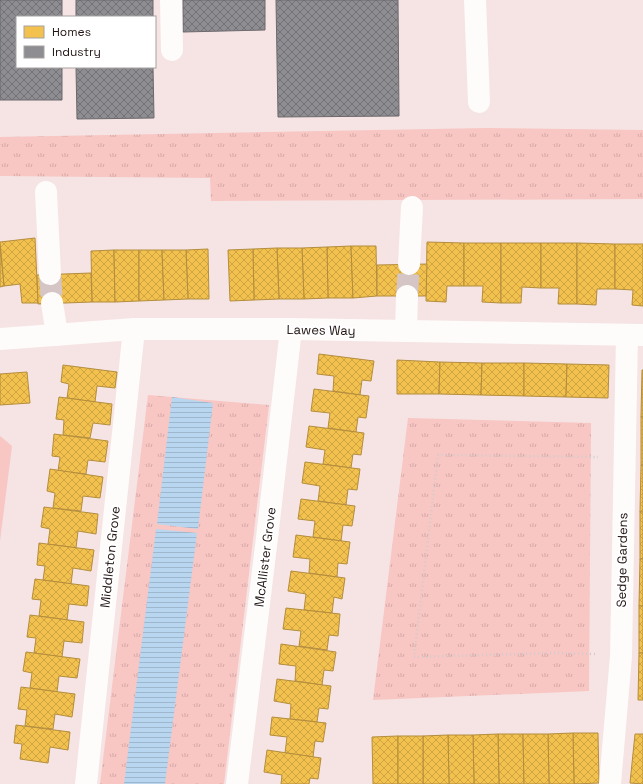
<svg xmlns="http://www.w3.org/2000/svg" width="643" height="784" viewBox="0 0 643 784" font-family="'Space Grotesk',sans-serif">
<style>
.grass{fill:url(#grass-tufts)}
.garden{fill:#f8c6c3}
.water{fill:url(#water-rules)}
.homes{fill:url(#homes-cross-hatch);stroke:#b48d3d}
.industry{fill:url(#industry-cross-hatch);stroke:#6d696c}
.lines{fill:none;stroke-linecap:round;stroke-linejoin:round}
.minor-tunnel{stroke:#d5c5c4;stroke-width:22;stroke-dasharray:22 11;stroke-linecap:butt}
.path{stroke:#d1cccc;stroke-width:2.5;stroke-dasharray:1 3;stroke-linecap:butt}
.minor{stroke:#fefbfb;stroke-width:22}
.labels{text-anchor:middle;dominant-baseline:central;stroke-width:4;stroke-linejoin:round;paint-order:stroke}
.street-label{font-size:13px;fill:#221514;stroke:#fff}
</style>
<defs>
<pattern id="grass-tufts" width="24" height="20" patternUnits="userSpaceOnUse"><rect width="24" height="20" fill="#f8c6c3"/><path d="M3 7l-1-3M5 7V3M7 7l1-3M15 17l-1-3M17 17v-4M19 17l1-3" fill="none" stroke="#d4a9a7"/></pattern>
<pattern id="water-rules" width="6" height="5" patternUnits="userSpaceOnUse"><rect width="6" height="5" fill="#b9d6f0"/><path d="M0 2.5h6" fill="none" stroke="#9fb7cd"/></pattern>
<pattern id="homes-cross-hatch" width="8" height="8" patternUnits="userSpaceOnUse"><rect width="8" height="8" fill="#f2c14e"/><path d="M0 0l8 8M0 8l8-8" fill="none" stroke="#cfa543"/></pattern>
<pattern id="industry-cross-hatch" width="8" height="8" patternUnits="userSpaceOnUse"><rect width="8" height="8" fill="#8d8d92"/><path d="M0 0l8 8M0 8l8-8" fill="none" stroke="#737276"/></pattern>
</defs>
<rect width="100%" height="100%" fill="#f5e4e3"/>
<g class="grass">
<polygon points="487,128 643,130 643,199 211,201 210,178 0,176 0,137"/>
<polygon points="148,395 269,405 224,784 100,784"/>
<polygon points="408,418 591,423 589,691 373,700"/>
</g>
<polygon class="garden" points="0,436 12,446 0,541"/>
<g class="water">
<polygon points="172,397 213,403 198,529 157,524"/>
<polygon points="156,529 197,533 165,784 124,784"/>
</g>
<g class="homes">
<polygon points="35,238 38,303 22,303 20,284 4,286 0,242"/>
<polygon points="427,242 464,243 464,286 447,286 446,302 426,301"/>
<polygon points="464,243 501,243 501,303 482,302 483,286 464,286"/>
<polygon points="501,243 541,243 541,288 522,287 521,303 501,303"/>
<polygon points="541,243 577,243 577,304 558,304 559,288 541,288"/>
<polygon points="577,243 615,244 615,289 597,289 596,305 577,304"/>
<polygon points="615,244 643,244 643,306 632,305 633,290 615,289"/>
<polygon points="0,246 4,286 0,287"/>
<polygon points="351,246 353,298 328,298 327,247"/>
<polygon points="351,246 376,246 377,296 353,298"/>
<polygon points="327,247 328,298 304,299 302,248"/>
<polygon points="277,248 302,248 304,299 279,299"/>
<polygon points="277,248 279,299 254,300 253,249"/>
<polygon points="208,249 209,299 188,299 186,250"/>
<polygon points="253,249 254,300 230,301 228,250"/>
<polygon points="114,250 115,302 92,302 91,251"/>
<polygon points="114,250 139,250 139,301 115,302"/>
<polygon points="139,250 162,250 164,300 139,301"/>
<polygon points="162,250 186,250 188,299 164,300"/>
<polygon points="427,264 426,296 377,296 377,265"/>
<polygon points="91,273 92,302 38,304 37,275"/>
<polygon points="319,354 374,361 371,381 362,380 360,395 333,391 334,376 317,374"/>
<polygon points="397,360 440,362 439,394 397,394"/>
<polygon points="440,362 482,363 481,395 439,394"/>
<polygon points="482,363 524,363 524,396 481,395"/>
<polygon points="524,363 567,364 566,397 524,396"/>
<polygon points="567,364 609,365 608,398 566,397"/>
<polygon points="63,365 117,372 115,388 97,386 95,402 67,398 69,384 61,382"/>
<polygon points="642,370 643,370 643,417 641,417"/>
<polygon points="27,372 30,403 0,405 0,374"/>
<polygon points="314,389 369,396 366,418 358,417 356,432 328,428 330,413 311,411"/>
<polygon points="59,397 112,404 110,425 93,423 90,438 63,435 64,420 56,419"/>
<rect x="641" y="417" width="2" height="48"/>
<polygon points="309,426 364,433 361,455 353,454 351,468 323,464 325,450 306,447"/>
<polygon points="54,434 108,441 105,462 88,460 86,474 58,471 60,457 52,456"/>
<polygon points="305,462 360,469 357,490 348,489 346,505 318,501 320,486 302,483"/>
<polygon points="641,465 643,465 643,512 640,512"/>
<polygon points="50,469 103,477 100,498 83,496 81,511 53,508 55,493 47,491"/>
<polygon points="301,499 355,506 352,526 343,525 341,541 313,537 315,521 298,519"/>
<polygon points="44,507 98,514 96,534 78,531 76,548 48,544 50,529 41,527"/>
<rect x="640" y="512" width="3" height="47"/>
<polygon points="296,535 350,542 347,564 338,563 337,577 309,573 310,559 293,557"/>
<polygon points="39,543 94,550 91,571 73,568 71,584 43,580 45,566 37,565"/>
<polygon points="640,559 643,559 643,606 639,606"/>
<polygon points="291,571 345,578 342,599 334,597 332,613 304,610 306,594 288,591"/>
<polygon points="35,579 89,586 87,606 69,604 67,620 39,616 41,600 32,599"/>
<rect x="639" y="606" width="4" height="47"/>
<polygon points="286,608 340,614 338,636 329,635 327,650 299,646 301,631 283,629"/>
<polygon points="30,615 84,622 82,643 64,641 62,657 34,653 36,638 27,637"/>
<polygon points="281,644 336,652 333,671 324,670 322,685 295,681 296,666 279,664"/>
<polygon points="26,652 80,659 77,678 59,676 57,692 30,688 32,673 23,671"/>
<polygon points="639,653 643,653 643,700 638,700"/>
<polygon points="277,679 331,686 328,709 319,708 317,722 290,719 291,704 274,701"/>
<polygon points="21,687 75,694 72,717 55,714 53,729 25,726 27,710 18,709"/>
<polygon points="272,717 326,723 323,742 315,741 313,757 285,753 287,737 270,735"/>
<polygon points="16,725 70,732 68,750 50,747 48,763 20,759 22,744 14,743"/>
<polygon points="573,733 598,733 599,783 574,784"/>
<polygon points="573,733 574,784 549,784 548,734"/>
<polygon points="498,734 523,734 524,784 499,784"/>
<polygon points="498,734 499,784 474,784 473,735"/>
<polygon points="523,734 548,734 549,784 524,784"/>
<polygon points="635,734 643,734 643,784 630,783"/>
<polygon points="448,735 473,735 474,784 449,784"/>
<polygon points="448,735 449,784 423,784 423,736"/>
<polygon points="398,736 398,784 373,784 372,737"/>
<rect x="398" y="736" width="25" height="48"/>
<polygon points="267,750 321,758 318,779 310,778 309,784 281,784 282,775 264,772"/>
</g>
<g class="industry">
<polygon points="0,0 62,0 62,17 17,17 17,67 62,67 62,100 0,100"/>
<rect x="76" y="0" width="77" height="17"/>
<polygon points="183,0 265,0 265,30 183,32"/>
<polygon points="276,0 398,0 399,116 278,117"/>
<polygon points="76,67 153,67 154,118 77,119"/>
</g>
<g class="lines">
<g class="minor-tunnel">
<polyline points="50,274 52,303"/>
<polyline points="407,296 409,264"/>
</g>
<polyline class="path" points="595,654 555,653 414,657 438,455 598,457"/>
<g class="minor">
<polyline points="171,0 172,50"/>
<polyline points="475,0 479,102"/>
<polyline points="46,192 50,274"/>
<polyline points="409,264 412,207"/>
<polyline points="52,303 57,335"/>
<polyline points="406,331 407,296"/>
<polyline points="0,339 134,329 291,329 643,335"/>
<polyline points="86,784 134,329"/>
<polyline points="237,784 267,538 291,329"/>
<polyline points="610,784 621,656 627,335"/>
</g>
</g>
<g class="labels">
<g class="street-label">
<text transform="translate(321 330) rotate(1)">Lawes Way</text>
<text transform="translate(110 557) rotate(-84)">Middleton Grove</text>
<text transform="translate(265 557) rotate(-83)">McAllister Grove</text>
<text transform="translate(622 560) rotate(-89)">Sedge Gardens</text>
</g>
</g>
<rect x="16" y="16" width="140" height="52" fill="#ffffff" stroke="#a7a1a1"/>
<rect x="24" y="26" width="20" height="12" fill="#f2c14e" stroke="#a7a1a1"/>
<text x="52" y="36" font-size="12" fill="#221514">Homes</text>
<rect x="24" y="46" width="20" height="12" fill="#8d8d92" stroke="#a7a1a1"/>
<text x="52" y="56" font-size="12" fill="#221514">Industry</text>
</svg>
